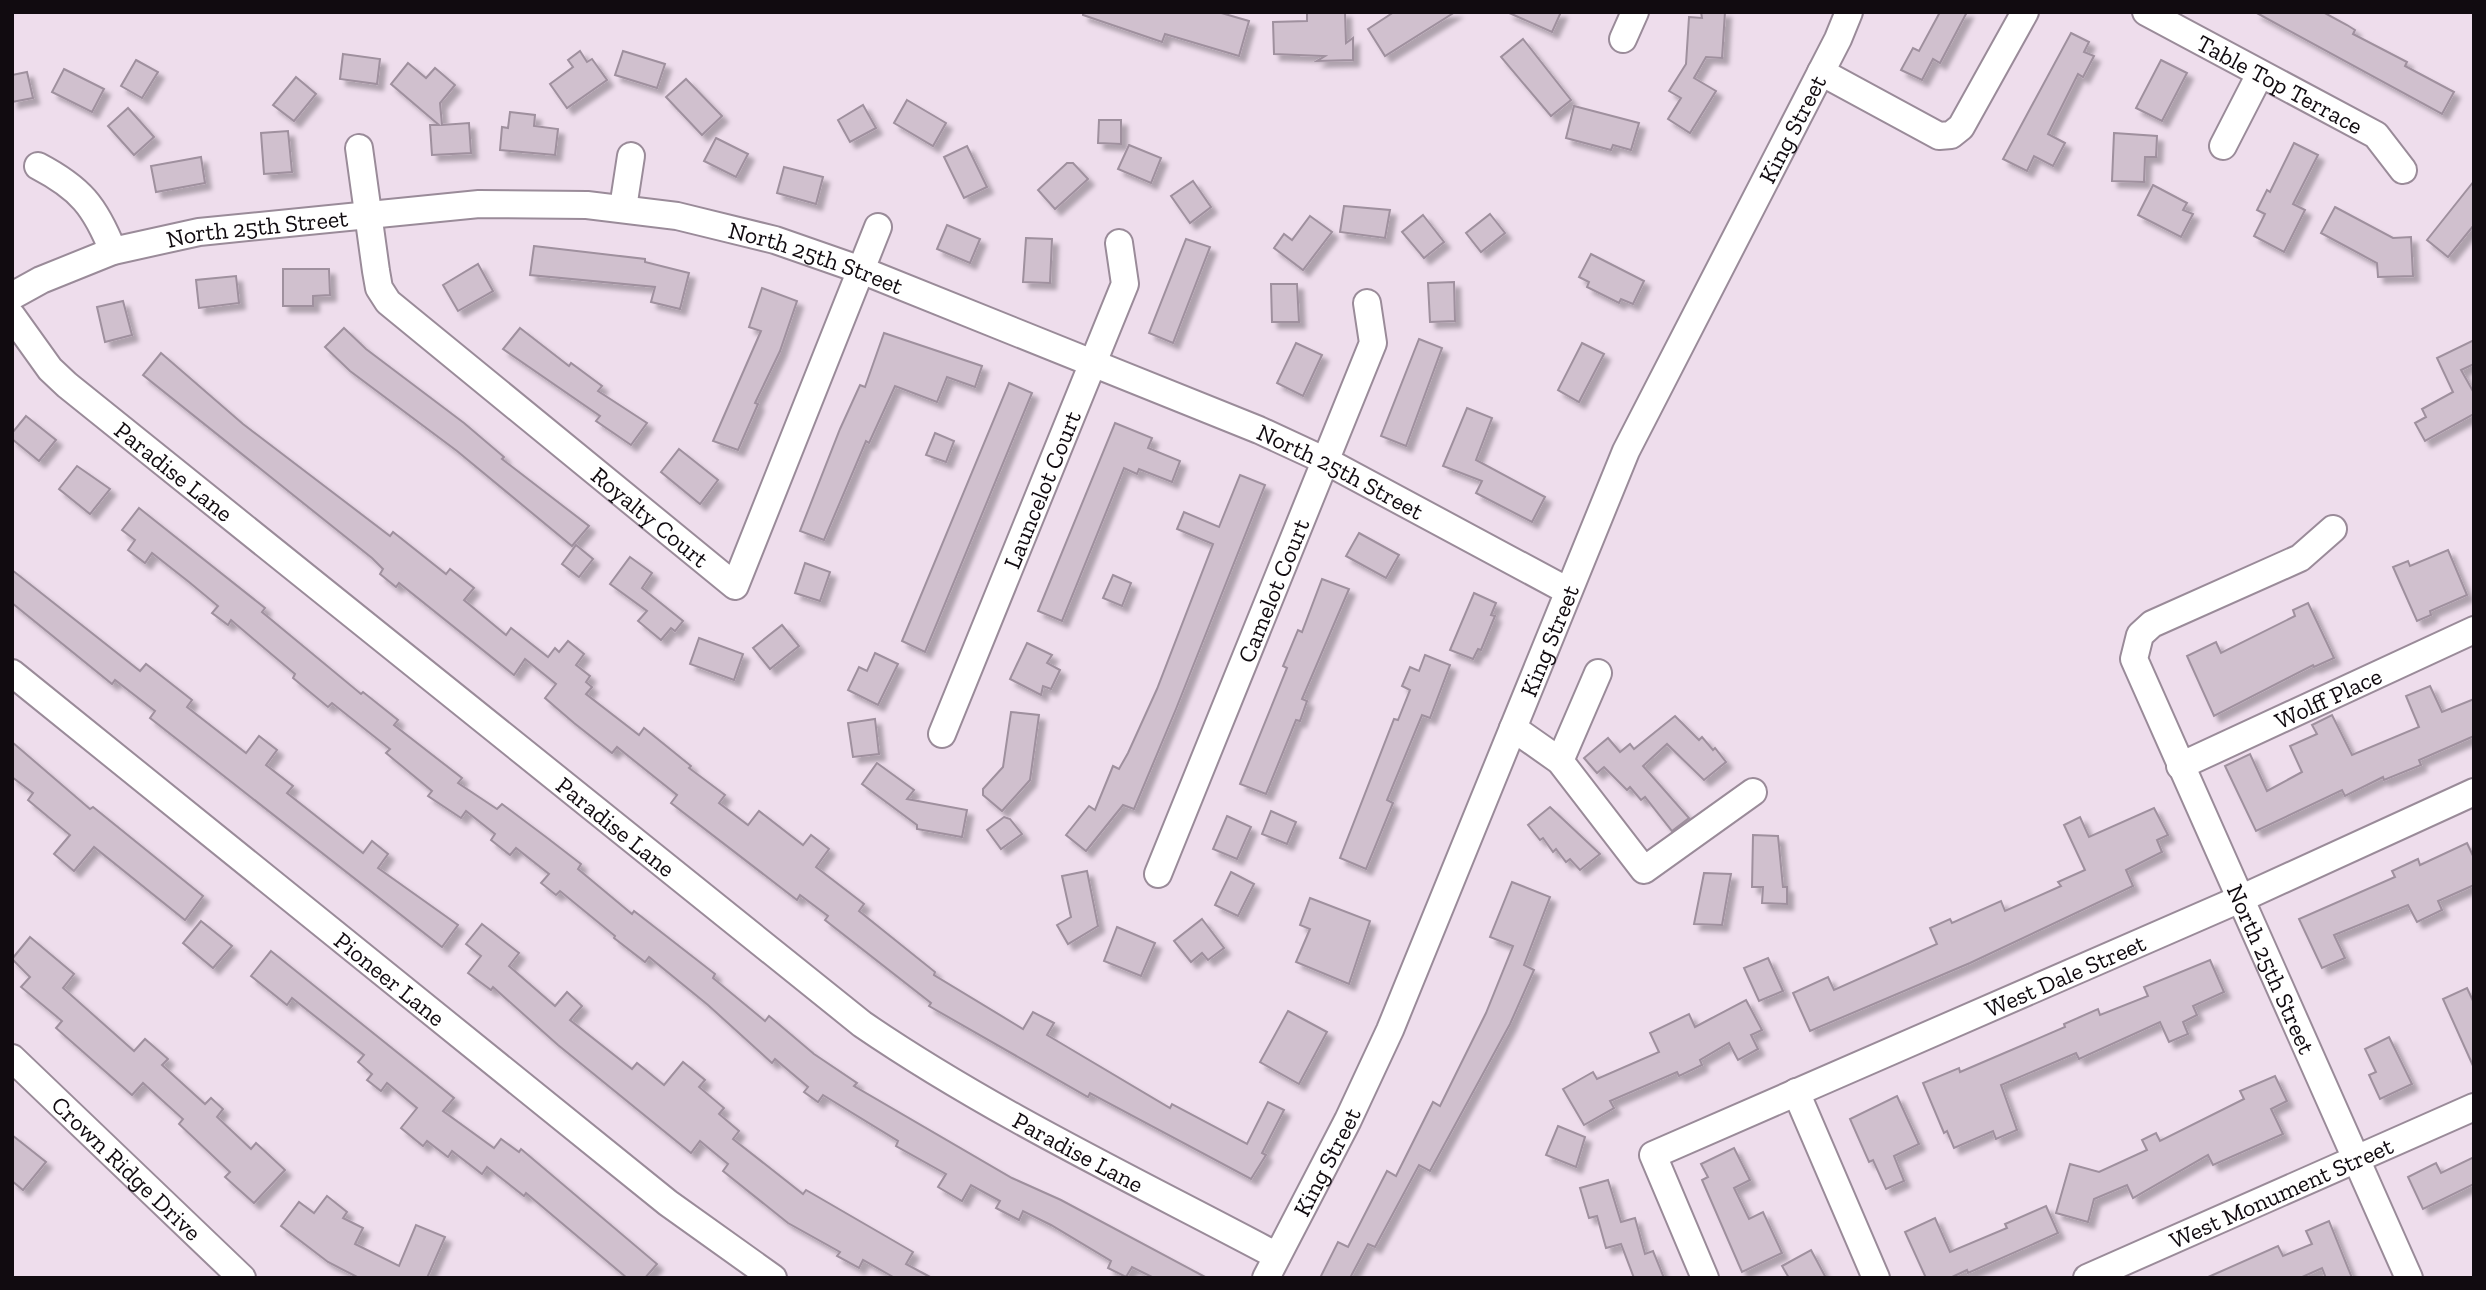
<svg xmlns="http://www.w3.org/2000/svg" width="2486" height="1290" viewBox="0 0 2486 1290" font-family="'Zilla Slab',serif">
<style>
.building{fill:#d0c0ce;stroke:#9f909e;stroke-width:2;filter:url(#shadow)}
.lines{fill:none;stroke-linecap:round;stroke-linejoin:round}
.minor-casing{stroke:#9a8b99;stroke-width:30}
.minor{stroke:#fff;stroke-width:26}
.labels{text-anchor:middle;dominant-baseline:central;stroke-width:5;stroke-linejoin:round;paint-order:stroke}
.street-label{font-size:24px;fill:#110b10;stroke:#fbeafa}
</style>
<defs>
<filter id="shadow"><feDropShadow dx="6" dy="6" stdDeviation="2" flood-color="#0004"/></filter>
</defs>
<rect width="100%" height="100%" fill="#eeddec"/>
<g class="building">
<polygon points="1083,12 1218,12 1249,21 1239,56 1165,34 1162,42 1083,15"/>
<polygon points="1307,12 1345,12 1346,43 1353,38 1353,60 1317,61 1325,56 1274,54 1273,22 1307,21"/>
<polygon points="1394,12 1455,12 1385,56 1368,29"/>
<polygon points="1507,12 1561,12 1552,32"/>
<polygon points="1701,12 1725,12 1722,58 1706,57 1694,78 1716,91 1690,133 1668,119 1681,98 1669,91 1686,64 1689,17 1702,18"/>
<polygon points="1940,12 1967,12 1940,63 1933,59 1922,80 1901,70 1913,48 1919,51"/>
<polygon points="2255,12 2323,12 2347,25 2355,30 2353,34 2407,62 2405,66 2454,92 2442,114"/>
<polygon points="2071,33 2089,42 2084,52 2094,56 2083,77 2078,74 2048,134 2065,143 2053,166 2034,156 2027,171 2003,159"/>
<polygon points="1523,39 1571,100 1551,116 1501,57"/>
<polygon points="580,51 587,62 592,59 607,80 567,108 550,84 573,67 568,60"/>
<polygon points="623,51 665,64 657,88 615,75"/>
<polygon points="343,54 380,59 377,84 340,79"/>
<polygon points="136,60 158,72 142,98 121,86"/>
<polygon points="2161,60 2187,73 2162,121 2136,108"/>
<polygon points="408,63 426,78 435,68 455,85 440,103 442,125 469,123 471,153 432,155 430,125 439,125 391,84"/>
<polygon points="64,69 104,89 92,112 52,92"/>
<polygon points="27,72 33,98 12,102 12,75"/>
<polygon points="296,77 316,94 294,121 273,105"/>
<polygon points="686,79 722,116 702,135 666,97"/>
<polygon points="907,100 946,123 933,146 894,123"/>
<polygon points="863,105 876,128 850,142 838,120"/>
<polygon points="1574,106 1639,123 1631,150 1613,145 1611,150 1566,138"/>
<polygon points="128,108 154,137 134,155 108,126"/>
<polygon points="510,112 535,115 534,126 558,129 555,155 500,150 502,127 508,128"/>
<polygon points="1099,120 1121,120 1121,144 1098,143"/>
<polygon points="288,131 292,172 264,174 261,133"/>
<polygon points="2114,133 2157,136 2156,157 2145,157 2144,182 2112,181"/>
<polygon points="716,138 748,154 736,177 704,161"/>
<polygon points="2294,143 2318,155 2293,204 2305,210 2284,252 2254,236 2265,214 2257,210 2267,190 2270,192"/>
<polygon points="1129,145 1161,158 1151,183 1118,169"/>
<polygon points="967,146 987,187 964,198 944,157"/>
<polygon points="201,157 205,183 156,192 151,166"/>
<polygon points="1067,163 1073,163 1088,179 1055,209 1038,190"/>
<polygon points="784,167 823,177 816,204 777,193"/>
<polygon points="1193,181 1211,207 1190,223 1171,196"/>
<polygon points="2474,181 2474,225 2448,257 2427,240"/>
<polygon points="2153,185 2187,203 2183,210 2193,214 2181,237 2138,215"/>
<polygon points="1344,206 1390,210 1385,238 1340,232"/>
<polygon points="2335,207 2393,238 2411,237 2413,276 2378,277 2377,263 2321,233"/>
<polygon points="1490,214 1505,233 1481,252 1466,233"/>
<polygon points="1423,215 1444,242 1424,258 1402,232"/>
<polygon points="1310,216 1332,232 1303,270 1274,248 1284,234 1292,240"/>
<polygon points="947,225 980,239 970,263 937,249"/>
<polygon points="1026,238 1052,239 1050,283 1023,282"/>
<polygon points="1186,239 1210,247 1173,343 1149,333"/>
<polygon points="534,246 645,259 645,262 689,273 680,309 651,302 655,287 530,275"/>
<polygon points="1591,254 1644,281 1633,304 1621,299 1619,303 1587,287 1589,282 1579,277"/>
<polygon points="478,264 493,291 458,311 443,285"/>
<polygon points="283,269 329,269 330,295 313,296 313,306 283,306"/>
<polygon points="236,276 239,303 199,308 196,280"/>
<polygon points="1454,282 1455,321 1430,322 1428,283"/>
<polygon points="1271,284 1297,284 1299,322 1272,322"/>
<polygon points="762,288 797,301 780,351 755,403 758,404 738,450 713,441 761,331 749,327"/>
<polygon points="123,301 132,335 105,342 97,307"/>
<polygon points="344,328 366,349 464,423 504,457 502,459 589,526 572,546 457,451 350,371 325,347"/>
<polygon points="520,328 569,366 571,363 602,386 598,391 647,423 631,445 596,421 600,416 503,349"/>
<polygon points="884,333 982,366 975,387 947,377 937,402 895,386 869,443 866,441 824,540 800,531 840,429 860,385 865,387"/>
<polygon points="1419,339 1442,348 1406,446 1381,436"/>
<polygon points="2474,340 2474,364 2461,370 2474,393 2474,414 2425,441 2415,423 2426,417 2422,409 2453,392 2437,358"/>
<polygon points="1296,343 1322,355 1303,396 1277,383"/>
<polygon points="1582,343 1604,354 1579,402 1558,390"/>
<polygon points="161,353 243,424 390,536 393,532 446,574 450,569 474,588 464,600 506,635 511,628 548,657 555,648 559,652 568,641 584,654 576,665 590,676 586,682 592,687 586,694 639,735 644,728 691,766 689,768 725,795 719,803 748,825 759,811 803,845 811,835 829,849 816,867 864,904 859,911 935,972 934,975 1023,1029 1033,1012 1054,1023 1047,1035 1170,1108 1172,1104 1247,1144 1268,1102 1284,1110 1262,1153 1266,1155 1251,1179 1090,1093 1088,1097 929,1006 931,1003 825,920 828,916 800,895 797,900 671,803 677,795 617,747 612,753 574,723 545,698 556,684 525,659 514,675 399,583 396,587 380,574 383,569 372,558 143,375"/>
<polygon points="1009,383 1032,393 925,652 902,641"/>
<polygon points="1467,408 1492,418 1476,460 1545,497 1532,522 1476,493 1482,481 1443,466"/>
<polygon points="26,416 56,440 39,461 12,439 12,433"/>
<polygon points="1115,423 1152,438 1148,448 1180,461 1172,482 1139,469 1137,474 1124,468 1062,621 1038,611"/>
<polygon points="935,433 954,441 946,462 926,455"/>
<polygon points="679,449 718,480 700,504 661,472"/>
<polygon points="77,466 110,489 90,514 59,489"/>
<polygon points="1240,475 1265,485 1176,709 1134,809 1123,805 1086,851 1066,835 1089,806 1095,810 1113,766 1119,769 1128,753 1157,689 1213,544 1177,529 1184,512 1219,527"/>
<polygon points="139,508 265,608 262,612 361,694 363,692 398,720 394,725 462,778 458,783 497,809 502,804 546,837 581,864 578,869 632,914 634,911 715,974 713,978 765,1021 769,1016 814,1054 857,1083 854,1086 1012,1178 1061,1200 1207,1278 1154,1278 1132,1267 1126,1277 1108,1268 1111,1261 1051,1225 1023,1211 1019,1220 996,1208 1000,1201 971,1185 962,1201 938,1187 946,1174 896,1146 898,1141 823,1095 818,1102 804,1092 808,1087 775,1059 772,1063 708,1005 649,957 645,962 614,938 615,936 560,891 556,895 541,883 549,874 516,848 510,855 491,840 495,834 466,811 461,818 428,796 432,791 386,753 390,749 332,703 328,707 293,678 295,674 231,620 228,625 212,613 218,606 189,582 152,553 145,563 128,550 135,540 122,530"/>
<polygon points="1359,533 1399,555 1386,578 1346,556"/>
<polygon points="576,545 593,559 579,577 562,564"/>
<polygon points="2448,550 2467,595 2430,611 2431,615 2417,621 2393,567 2408,561 2410,566"/>
<polygon points="630,557 652,573 642,588 683,621 675,631 671,628 661,640 638,621 647,611 610,584"/>
<polygon points="805,563 830,572 820,601 795,593"/>
<polygon points="12,570 140,671 146,664 192,700 187,707 246,753 259,736 277,750 266,765 293,786 287,793 363,853 372,841 388,854 378,868 458,925 442,947 150,718 155,711 115,680 112,684 12,603"/>
<polygon points="1113,575 1131,583 1122,606 1103,598"/>
<polygon points="1322,579 1349,589 1302,699 1307,701 1300,721 1296,720 1266,794 1240,784 1287,668 1283,666 1298,630 1302,632"/>
<polygon points="1474,593 1496,603 1491,615 1495,616 1481,650 1478,649 1473,659 1450,650"/>
<polygon points="2308,603 2334,658 2314,667 2313,665 2214,716 2187,656 2216,642 2221,653 2295,616 2293,610"/>
<polygon points="782,625 799,646 770,669 753,648"/>
<polygon points="699,638 743,654 734,680 690,664"/>
<polygon points="1027,643 1052,655 1047,663 1060,670 1051,689 1043,686 1041,695 1010,679"/>
<polygon points="875,653 898,664 878,705 848,690 859,667 867,671"/>
<polygon points="1425,655 1450,665 1430,718 1422,715 1387,800 1393,803 1366,869 1340,858 1394,719 1398,720 1410,690 1402,686 1410,667 1419,671"/>
<polygon points="2430,686 2442,712 2474,699 2474,736 2419,760 2421,765 2384,780 2383,777 2345,796 2342,790 2256,831 2225,766 2250,754 2267,791 2302,772 2290,746 2317,734 2312,725 2332,715 2352,755 2419,727 2406,696"/>
<polygon points="1011,712 1039,715 1030,780 1002,811 983,795 983,789 1003,767"/>
<polygon points="1675,716 1699,740 1702,737 1713,750 1715,748 1726,762 1704,780 1667,744 1643,766 1689,818 1672,831 1645,797 1641,800 1630,787 1627,790 1604,767 1597,773 1584,758 1608,738 1620,752 1630,744 1634,749"/>
<polygon points="875,719 879,754 853,757 848,723"/>
<polygon points="12,742 90,809 93,807 203,896 185,920 94,847 74,871 54,854 70,835 28,800 33,793 12,777"/>
<polygon points="877,763 914,790 907,799 967,810 962,837 917,829 917,825 862,784"/>
<polygon points="1550,807 1600,854 1580,870 1570,859 1566,862 1556,849 1553,852 1543,838 1540,840 1528,825"/>
<polygon points="2154,808 2168,835 2157,840 2162,852 2126,870 2133,886 1970,963 1810,1031 1793,993 1828,977 1834,990 1937,944 1930,928 1950,919 1952,923 2001,901 2005,911 2061,886 2058,882 2085,870 2064,825 2080,817 2089,837"/>
<polygon points="1271,811 1296,822 1287,844 1262,834"/>
<polygon points="1227,816 1251,827 1237,859 1213,849"/>
<polygon points="1004,817 1010,819 1022,834 1001,849 987,830"/>
<polygon points="1753,835 1778,836 1783,887 1787,887 1787,904 1762,903 1763,887 1752,887"/>
<polygon points="2467,843 2474,858 2474,885 2438,901 2442,910 2417,922 2408,905 2334,935 2345,958 2322,968 2299,919 2395,877 2392,871 2418,859 2420,865"/>
<polygon points="1087,871 1098,926 1068,944 1057,925 1071,917 1062,876"/>
<polygon points="1231,872 1254,884 1238,916 1215,905"/>
<polygon points="1704,873 1731,874 1722,925 1694,924"/>
<polygon points="1512,882 1550,897 1524,965 1534,970 1510,1024 1430,1171 1419,1165 1375,1247 1368,1244 1350,1278 1320,1278 1338,1242 1348,1247 1387,1171 1396,1176 1433,1102 1440,1106 1486,1013 1513,946 1490,937"/>
<polygon points="1310,898 1370,921 1349,984 1296,962 1310,929 1300,925"/>
<polygon points="1202,919 1224,948 1208,960 1202,953 1191,962 1174,941"/>
<polygon points="201,921 232,946 213,968 183,943"/>
<polygon points="482,924 519,953 509,966 555,1006 567,992 582,1006 570,1020 632,1069 637,1063 664,1085 683,1062 705,1080 699,1087 724,1108 719,1114 739,1131 733,1139 803,1194 806,1190 913,1252 906,1264 932,1278 895,1278 863,1260 859,1268 837,1256 840,1252 788,1223 723,1171 728,1164 700,1141 691,1153 558,1045 493,987 491,990 468,973 481,956 466,944"/>
<polygon points="1117,927 1155,943 1141,976 1104,961"/>
<polygon points="30,937 74,974 63,988 134,1051 145,1039 168,1059 162,1065 205,1104 211,1098 223,1109 217,1117 251,1149 256,1143 285,1170 254,1203 225,1177 230,1172 179,1124 183,1119 143,1083 132,1095 56,1028 62,1021 21,987 30,977 12,959"/>
<polygon points="271,951 454,1098 443,1111 494,1148 501,1139 519,1152 521,1149 657,1264 645,1278 627,1278 526,1193 524,1196 487,1167 482,1174 452,1151 448,1157 427,1141 423,1146 401,1128 417,1108 387,1083 381,1091 367,1080 372,1074 358,1062 364,1055 292,998 287,1005 251,976"/>
<polygon points="1768,958 1783,991 1759,1001 1744,968"/>
<polygon points="2210,960 2224,992 2193,1006 2197,1015 2183,1022 2188,1034 2169,1042 2160,1022 2079,1059 2076,1053 2001,1085 2017,1130 1996,1139 1993,1131 1954,1148 1947,1131 1944,1133 1923,1083 1959,1068 1960,1072 2065,1027 2064,1024 2098,1009 2100,1015 2148,996 2144,987"/>
<polygon points="2467,988 2474,1003 2474,1068 2443,999"/>
<polygon points="1746,1000 1762,1030 1751,1035 1758,1049 1738,1060 1729,1043 1700,1060 1702,1065 1679,1076 1677,1072 1610,1101 1614,1108 1584,1125 1563,1089 1593,1072 1597,1079 1659,1052 1650,1033 1689,1014 1695,1027"/>
<polygon points="1288,1011 1327,1032 1299,1084 1260,1062"/>
<polygon points="2389,1037 2412,1084 2380,1099 2369,1075 2376,1072 2365,1049"/>
<polygon points="2275,1076 2287,1101 2271,1109 2283,1134 2213,1165 2208,1155 2133,1198 2127,1185 2094,1199 2088,1222 2056,1213 2070,1164 2099,1172 2147,1150 2142,1140 2156,1133 2160,1141 2244,1099 2240,1091"/>
<polygon points="1897,1096 1919,1144 1894,1156 1904,1181 1886,1189 1873,1160 1869,1162 1850,1119"/>
<polygon points="1558,1126 1585,1137 1576,1167 1546,1155"/>
<polygon points="12,1135 46,1162 23,1190 12,1181"/>
<polygon points="1734,1148 1750,1180 1734,1188 1749,1219 1763,1212 1782,1253 1742,1272 1702,1180 1708,1177 1701,1164"/>
<polygon points="2474,1157 2474,1184 2423,1209 2408,1177 2436,1163 2441,1173"/>
<polygon points="1608,1180 1621,1222 1635,1218 1645,1254 1653,1251 1664,1278 1634,1278 1621,1244 1606,1248 1597,1216 1589,1218 1580,1188"/>
<polygon points="327,1196 347,1212 343,1218 363,1228 355,1244 399,1266 416,1225 445,1237 427,1278 359,1278 328,1262 281,1226 299,1202 314,1213"/>
<polygon points="2046,1206 2058,1233 1968,1273 1967,1270 1950,1278 1926,1278 1905,1232 1935,1218 1950,1252 2007,1228 2005,1224"/>
<polygon points="2329,1221 2352,1278 2326,1278 2322,1268 2300,1278 2206,1278 2278,1246 2283,1256 2312,1244 2306,1231"/>
<polygon points="1811,1250 1826,1278 1789,1278 1782,1266"/>
</g>
<g class="lines">
<g class="minor-casing">
<g id="minor">
<path id="s1" d="M2146,12l230,123 27,35"/>
<polyline points="1623,39 1635,12"/>
<polyline points="1821,72 1939,136 1951,135 1961,127 2025,12"/>
<polyline points="2223,146 2260,74"/>
<path id="s2" d="M359,148l17,123 3,17 9,14 347,284 143,-359"/>
<path d="M38,166c42,22 57,40 75,85"/>
<polyline points="623,208 631,156"/>
<path id="s3" d="M12,296l29,-16 72,-29 86,-19 280,-28 108,1 90,11 98,24 86,30 398,160 67,31 242,130"/>
<path id="s4" d="M12,316l38,53 17,16 795,639c130,89 276,158 415,232"/>
<path id="s5" d="M2333,529l-33,29 -148,66 -12,11 -6,24 275,619"/>
<path id="s6" d="M12,673l656,530 105,75"/>
<polyline points="1513,728 1560,761 1644,870 1753,792"/>
<path id="s7" d="M942,734l183,-450 -6,-41"/>
<polyline points="1560,761 1598,673"/>
<path id="s8" d="M2180,766l294,-136"/>
<path id="s9" d="M1158,874l215,-531 -6,-40"/>
<path id="s10" d="M12,1058l230,220"/>
<polyline points="1796,1092 1876,1278"/>
<path id="s11" d="M1266,1278l82,-158 42,-90 236,-579 212,-412 11,-27"/>
<path id="s12" d="M1705,1278l-52,-123 587,-256 234,-107"/>
<path id="s13" d="M2087,1278l387,-171"/>
</g>
</g>
<use href="#minor" class="minor"/>
</g>
<g class="labels">
<g class="street-label">
<text stroke="none"><textPath href="#s1" startOffset="152">Table Top Terrace</textPath></text>
<text stroke="none"><textPath href="#s11" startOffset="1265">King Street</textPath></text>
<text stroke="none"><textPath href="#s3" startOffset="257">North 25th Street</textPath></text>
<text stroke="none"><textPath href="#s3" startOffset="824">North 25th Street</textPath></text>
<text stroke="none"><textPath href="#s4" startOffset="226">Paradise Lane</textPath></text>
<text stroke="none"><textPath href="#s3" startOffset="1391">North 25th Street</textPath></text>
<text stroke="none"><textPath href="#s7" startOffset="264">Launcelot Court</textPath></text>
<text stroke="none"><textPath href="#s2" startOffset="497">Royalty Court</textPath></text>
<text stroke="none"><textPath href="#s9" startOffset="306">Camelot Court</textPath></text>
<text stroke="none"><textPath href="#s11" startOffset="698">King Street</textPath></text>
<text stroke="none"><textPath href="#s8" startOffset="163">Wolff Place</textPath></text>
<text stroke="none"><textPath href="#s4" startOffset="793">Paradise Lane</textPath></text>
<text stroke="none"><textPath href="#s5" startOffset="586">North 25th Street</textPath></text>
<text stroke="none"><textPath href="#s12" startOffset="583">West Dale Street</textPath></text>
<text stroke="none"><textPath href="#s6" startOffset="486">Pioneer Lane</textPath></text>
<text stroke="none"><textPath href="#s4" startOffset="1360">Paradise Lane</textPath></text>
<text stroke="none"><textPath href="#s11" startOffset="131">King Street</textPath></text>
<text stroke="none"><textPath href="#s10" startOffset="159">Crown Ridge Drive</textPath></text>
<text stroke="none"><textPath href="#s13" startOffset="212">West Monument Street</textPath></text>
</g>
</g>
<rect width="2486" height="1290" fill="none" stroke="#110b10" stroke-width="28"/>
</svg>
